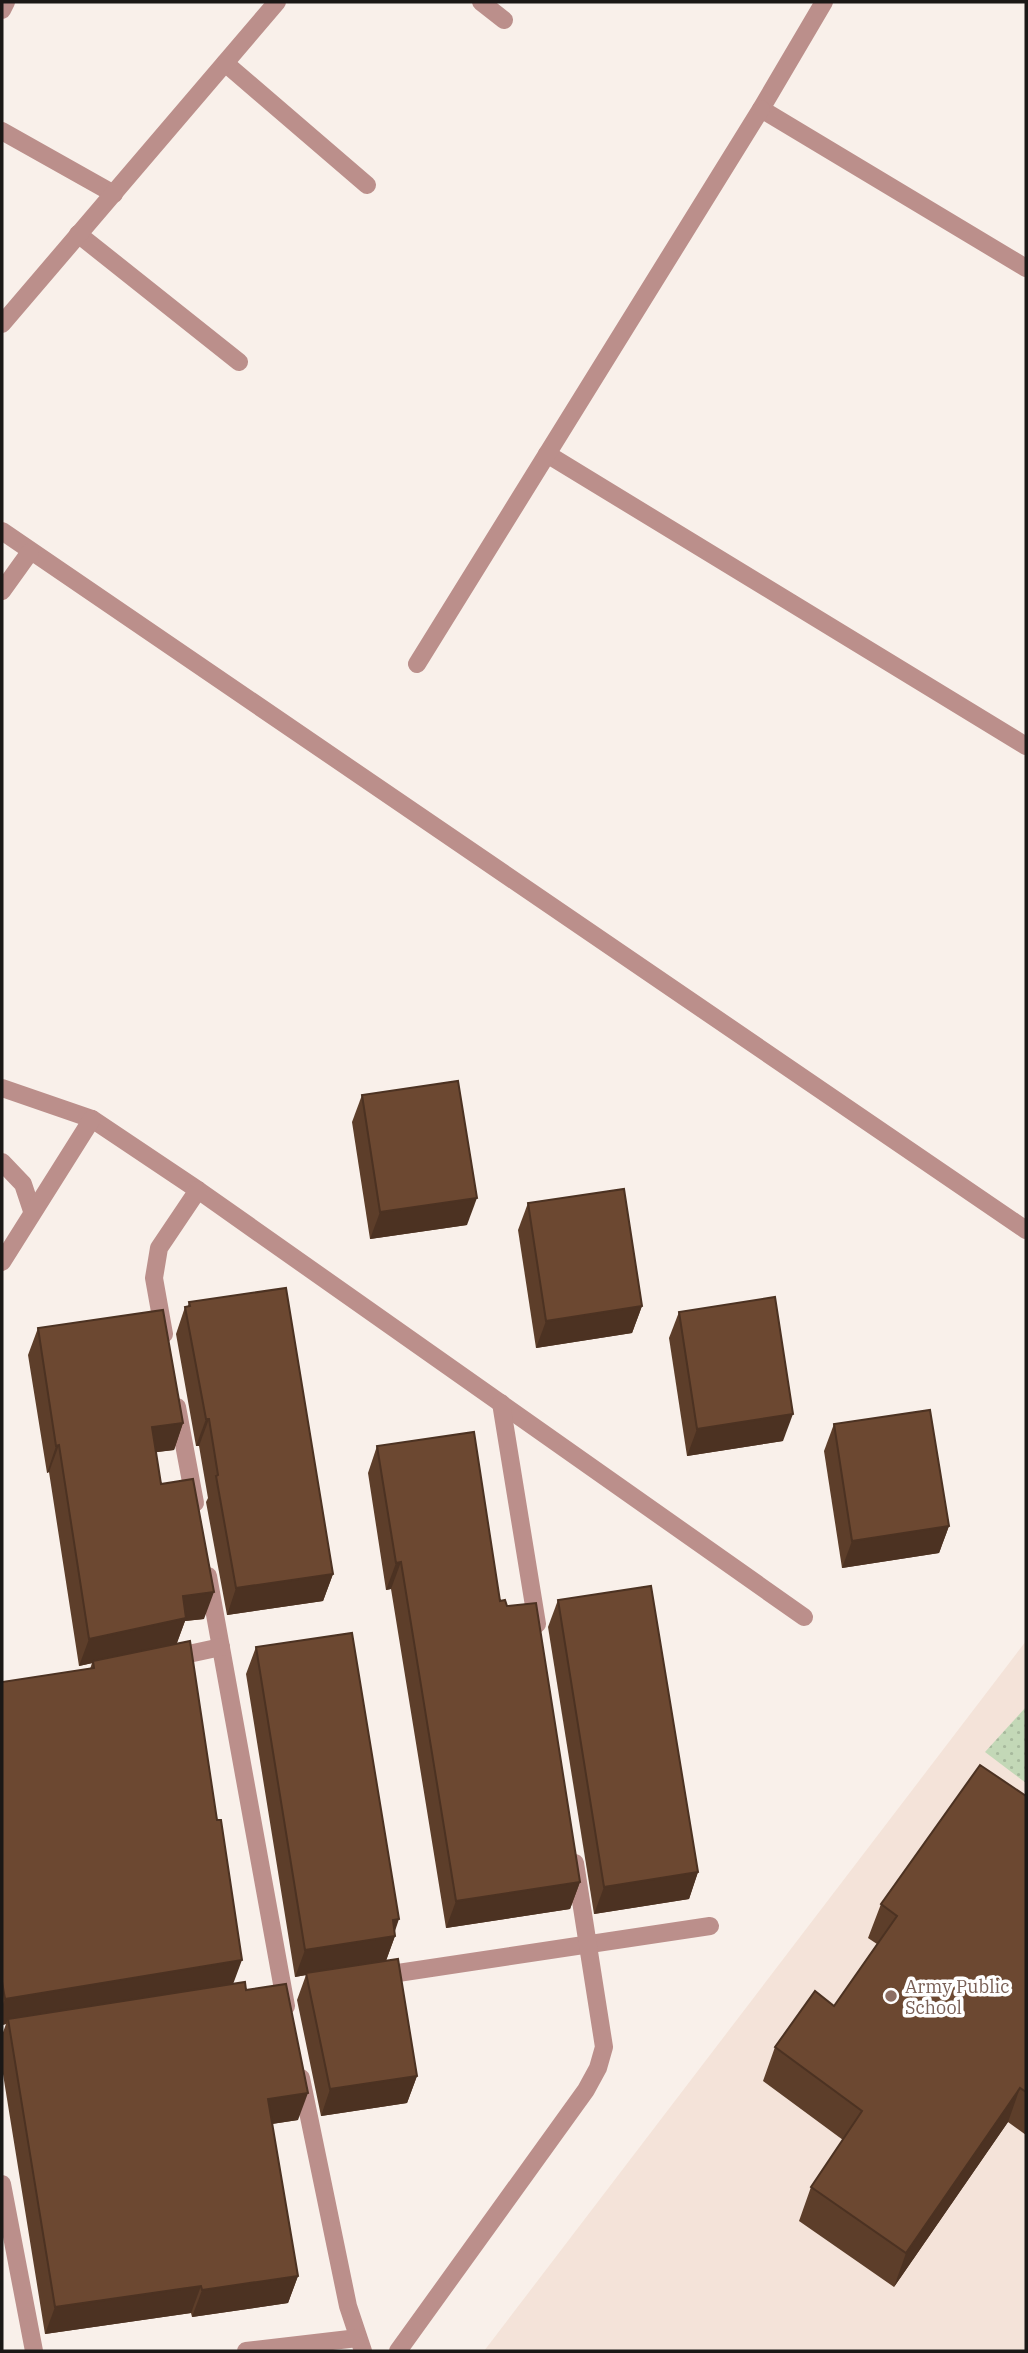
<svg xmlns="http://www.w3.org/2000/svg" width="1028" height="2353" viewBox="0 0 1028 2353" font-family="'IBM Plex Serif',serif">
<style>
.built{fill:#f4e3d9}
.grass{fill:url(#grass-dots)}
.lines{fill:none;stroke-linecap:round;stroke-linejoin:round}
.minor{stroke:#bb8f8b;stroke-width:18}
.wall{fill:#5d3e2a}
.shaded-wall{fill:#4c3222}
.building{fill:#6c4831;stroke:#4c3222;stroke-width:2}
.education-dot{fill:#8d6e63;stroke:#fff;stroke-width:2.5}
.labels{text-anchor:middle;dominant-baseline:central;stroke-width:7;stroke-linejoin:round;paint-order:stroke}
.education-label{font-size:18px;fill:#785e54;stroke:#fff;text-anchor:start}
</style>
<defs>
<pattern id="grass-dots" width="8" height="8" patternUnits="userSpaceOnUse" patternTransform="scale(1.75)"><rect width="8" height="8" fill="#c3d8b7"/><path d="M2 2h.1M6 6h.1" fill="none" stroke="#a7b99d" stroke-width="1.8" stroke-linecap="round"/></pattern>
</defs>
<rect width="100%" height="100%" fill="#f9f0ea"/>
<polygon class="built" points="1026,1641 1026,2351 484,2351"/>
<polygon class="grass" points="1026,1707 1026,1783 985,1752"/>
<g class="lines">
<g class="minor">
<polyline points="481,2 504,20"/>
<polyline points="824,2 761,109 1026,268"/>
<polyline points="2,10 6,2"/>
<polyline points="225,63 367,185"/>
<polyline points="2,131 114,194"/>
<polyline points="78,234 239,362"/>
<polyline points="2,324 277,2"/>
<polyline points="547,454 1026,746"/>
<polyline points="2,531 1026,1230"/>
<polyline points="2,591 30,552"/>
<polyline points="417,664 761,109"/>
<polyline points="2,1088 92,1119 198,1190 804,1617"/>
<polyline points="2,1162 23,1184 32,1211"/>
<polyline points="2,1262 92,1119"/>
<polyline points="164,1334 154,1278 159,1248 198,1190"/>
<polyline points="501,1403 537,1624"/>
<polyline points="177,1407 195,1503"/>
<polyline points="208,1576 286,2006"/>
<polyline points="170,1658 221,1647"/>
<polyline points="378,1976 710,1926"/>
<polyline points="301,2078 348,2306 363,2351"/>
<polyline points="2,2184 34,2351"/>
<polyline points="246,2351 358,2338"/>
<polyline points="398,2351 586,2090 598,2068 604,2047 575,1863"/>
</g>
</g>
<g class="wall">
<polygon points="362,1095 467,1225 370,1239 352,1122"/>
<polygon points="528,1203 642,1306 632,1333 536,1348 518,1230"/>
<polygon points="189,1302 333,1574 323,1601 227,1615 206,1502 208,1498 199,1446 196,1446 176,1334 185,1307 188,1306"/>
<polygon points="679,1312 783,1441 687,1456 669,1338"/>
<polygon points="38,1328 183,1423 174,1450 156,1452 161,1484 204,1619 185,1621 177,1643 233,1984 246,1990 298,2120 272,2124 298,2276 288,2303 192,2317 191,2313 45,2334 2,2068 2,2035 6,2024 2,2025 2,1682 90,1669 92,1663 79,1666 49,1472 47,1473 28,1355"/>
<polygon points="834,1424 949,1526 939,1553 842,1568 824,1451"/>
<polygon points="377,1446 500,1601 507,1606 580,1882 570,1909 446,1928 391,1589 386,1590 368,1473"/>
<polygon points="558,1600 698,1872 689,1899 594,1914 548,1627"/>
<polygon points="256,1647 394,1932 395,1936 386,1961 417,2076 407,2103 321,2116 297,2000 306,1975 295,1977 246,1674"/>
<polygon points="1026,1796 1026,2135 1008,2122 894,2287 799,2221 811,2187 843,2140 763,2081 775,2047 834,2006 877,1944 868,1938 881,1904"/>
</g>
<g class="shaded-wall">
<polygon points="477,1198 467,1225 370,1239 380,1212"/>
<polygon points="642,1306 632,1333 536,1348 546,1321"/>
<polygon points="793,1414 783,1441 687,1456 697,1429"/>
<polygon points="206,1419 209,1419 199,1446 196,1446"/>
<polygon points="183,1423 174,1450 142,1454 152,1427"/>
<polygon points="59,1445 49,1472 47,1473 56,1446"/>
<polygon points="949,1526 939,1553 842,1568 852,1541"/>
<polygon points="401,1562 391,1589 386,1590 396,1563"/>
<polygon points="333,1574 323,1601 227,1615 236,1588"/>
<polygon points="214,1592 204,1619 185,1621 176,1645 79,1666 89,1639 183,1596"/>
<polygon points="698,1872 689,1899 594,1914 604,1887"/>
<polygon points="580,1882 570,1909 446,1928 456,1901"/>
<polygon points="399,1919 393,1937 395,1936 385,1963 306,1973 306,1975 295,1977 305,1950 393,1920"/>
<polygon points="242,1960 232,1987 8,2019 6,2024 2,2025 2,2007 5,1999"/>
<polygon points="417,2076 407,2103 321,2116 330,2089"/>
<polygon points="1020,2088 1008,2122 894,2287 906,2253"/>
<polygon points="308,2093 298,2120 258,2126 268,2099"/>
<polygon points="298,2276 288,2303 192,2317 202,2290"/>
<polygon points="201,2286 191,2313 45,2334 55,2307"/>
</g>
<g class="building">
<polygon points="458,1081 477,1198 380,1212 362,1095"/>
<polygon points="624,1189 642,1306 546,1321 528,1203"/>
<polygon points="286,1288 333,1574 236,1588 216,1476 218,1475 209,1419 206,1419 185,1307 190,1306 189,1302"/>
<polygon points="775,1297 793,1414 697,1429 679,1312"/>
<polygon points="163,1310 183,1423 152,1427 161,1484 193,1479 214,1592 183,1596 186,1618 89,1639 59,1445 56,1446 38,1328"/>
<polygon points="930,1410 949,1526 852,1541 834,1424"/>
<polygon points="474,1432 500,1601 505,1600 507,1606 536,1603 580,1882 456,1901 401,1562 396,1563 377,1446"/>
<polygon points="651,1586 698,1872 604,1887 558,1600"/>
<polygon points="352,1633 399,1919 393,1920 395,1936 305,1950 256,1647"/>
<polygon points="190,1641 217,1820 221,1820 242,1960 5,1999 2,1982 2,1682 94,1668 93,1661"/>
<polygon points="980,1765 1026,1796 1026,2092 1020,2088 906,2253 811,2187 862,2111 775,2047 815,1991 834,2006 897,1916 881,1904"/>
<polygon points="398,1959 417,2076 330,2089 306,1973"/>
<polygon points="245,1982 246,1990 286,1984 308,2093 268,2099 298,2276 202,2290 201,2286 55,2307 8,2019"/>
</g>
<circle class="education-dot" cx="891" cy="1996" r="7"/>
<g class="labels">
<g class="education-label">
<text x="905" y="1986">Army Public<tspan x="905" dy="21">School</tspan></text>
</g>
</g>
<rect width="1028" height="2353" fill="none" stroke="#1b1816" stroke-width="7"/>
</svg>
